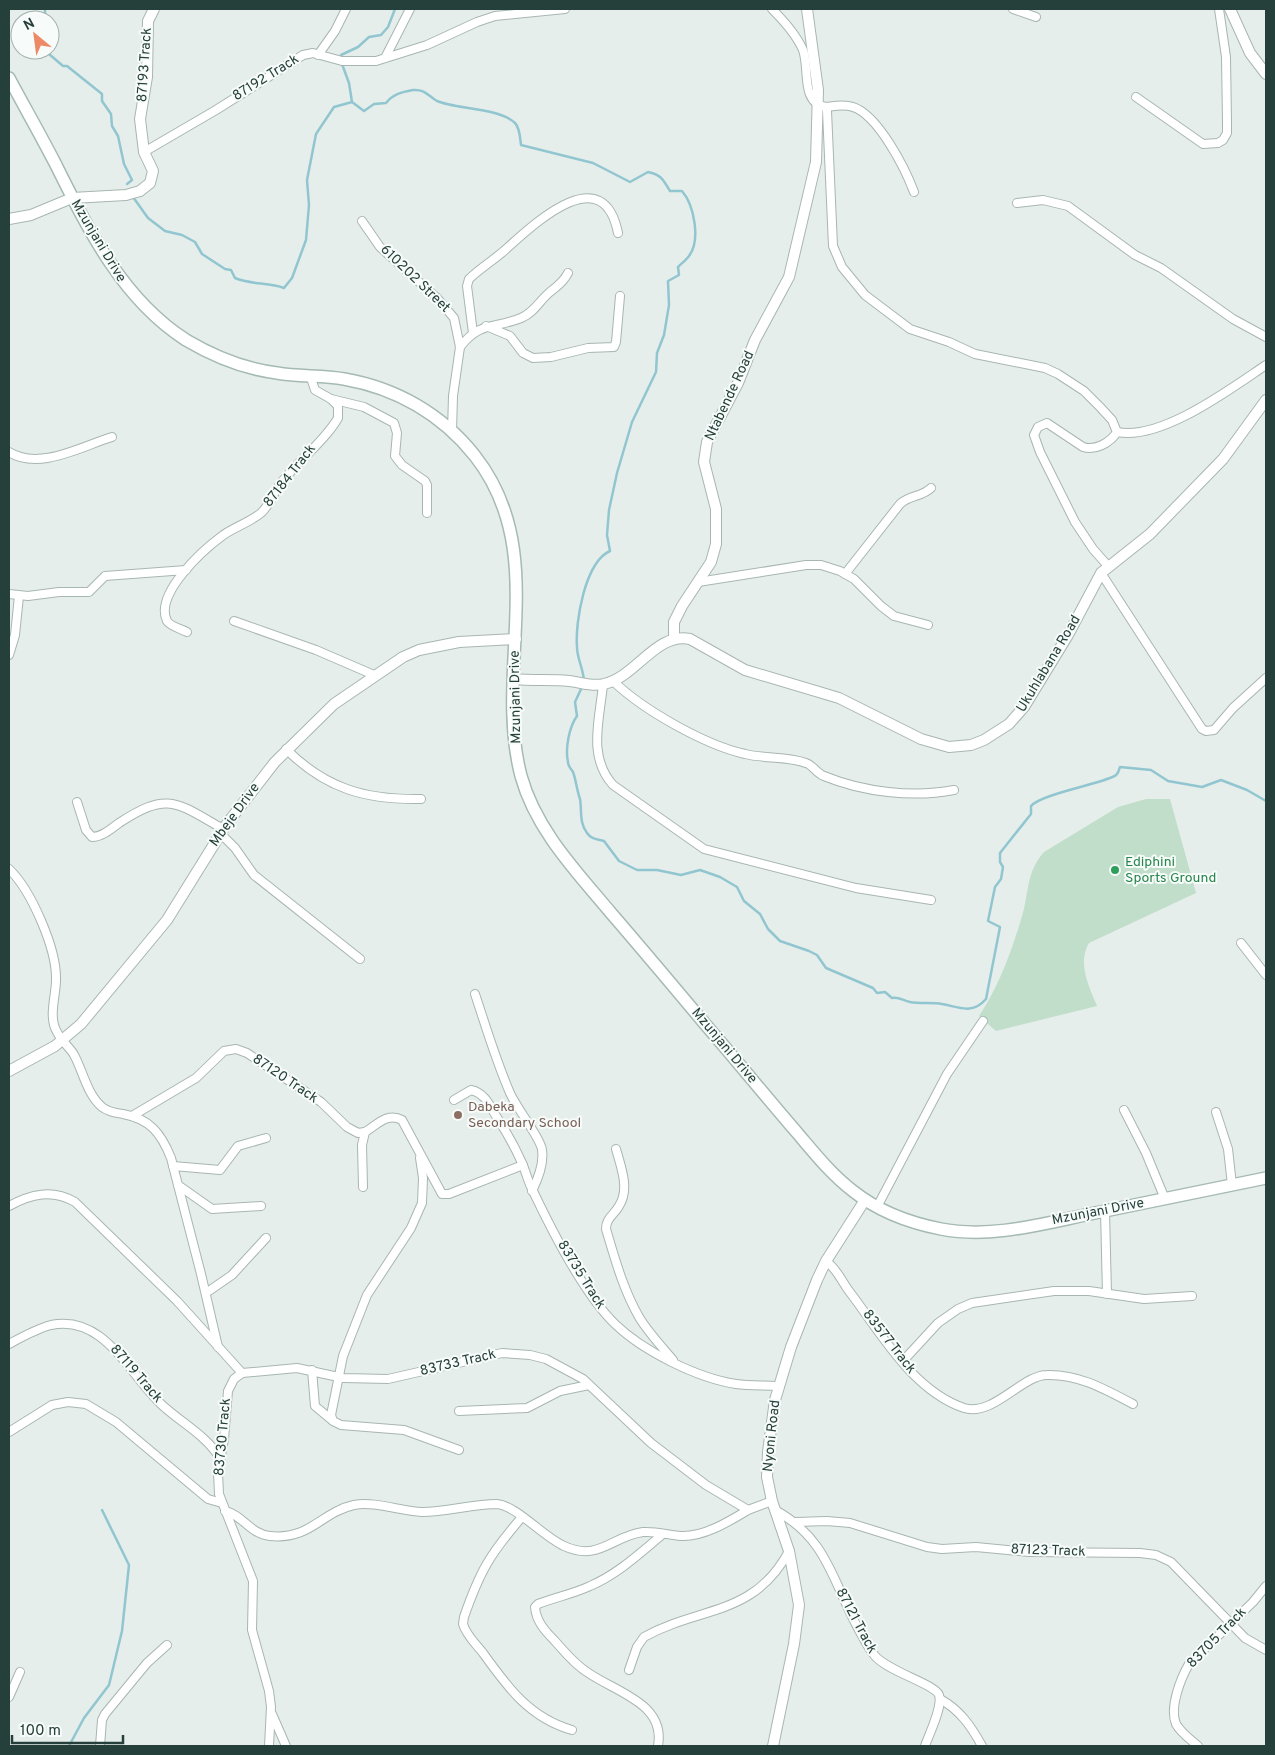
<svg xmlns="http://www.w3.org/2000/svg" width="1275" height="1755" viewBox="0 0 1275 1755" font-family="Overpass,sans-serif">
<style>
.green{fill:#c0dec9}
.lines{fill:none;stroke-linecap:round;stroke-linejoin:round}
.stream{stroke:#91c6d0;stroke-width:2.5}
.minor-casing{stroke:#a8b6b2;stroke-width:10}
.tertiary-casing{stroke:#a8b6b2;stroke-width:12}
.secondary-casing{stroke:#a5bab3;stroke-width:14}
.minor{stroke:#fff;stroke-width:8}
.tertiary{stroke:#fff;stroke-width:10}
.secondary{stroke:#fff;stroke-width:11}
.leisure-dot{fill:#2e9e5b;stroke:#f7fbf9;stroke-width:2}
.education-dot{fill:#8d6e63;stroke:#f7fbf9;stroke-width:2}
.labels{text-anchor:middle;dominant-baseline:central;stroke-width:4;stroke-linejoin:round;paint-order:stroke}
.street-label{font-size:14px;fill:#25403a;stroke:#f7fbf9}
.leisure-label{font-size:14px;fill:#27864d;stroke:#f7fbf9;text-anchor:start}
.education-label{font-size:14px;fill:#785e54;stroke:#f7fbf9;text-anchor:start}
</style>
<rect width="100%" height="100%" fill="#e6eeeb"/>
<path class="green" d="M1146,799h24l26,94 -107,50c-12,20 0,43 8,63l-101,25 -17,-15c21,-31 35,-71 45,-107 5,-22 4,-39 20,-57l74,-45z"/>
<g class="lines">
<g class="stream">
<polyline points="45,9 45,20"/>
<polyline points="49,50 49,54 63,66 67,66 102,94 102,101 111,114 112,126 118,136 124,164 132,180 127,184"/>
<polyline points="341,55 358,47 369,37 381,35 388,27 395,9"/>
<polyline points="342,64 349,83 352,102"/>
<path d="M133,197l15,21 17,13 17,4 13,7 7,12 23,15 6,1 4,8c16,7 34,4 49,10l8,-10 14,-38 3,-35 -2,-25 9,-46 18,-27 18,-5 12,9 10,-7 12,-1c7,-9 16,-11 27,-13 12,-1 15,6 24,11 18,8 63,7 78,22 5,5 5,15 6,22l72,18 37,19 18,-10c14,3 15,8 22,19h12c12,14 19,49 7,65 -3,4 -7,7 -11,11l1,8 -11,6 1,24 -5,30 -7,18 -1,19 -24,50 -15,51 -8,37 -2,25 3,16c-25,11 -35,71 -33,96 0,12 7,23 7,35"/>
<path d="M582,687l-7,15 2,14c-8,11 -12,33 -9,46 0,4 3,7 5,10 3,8 4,19 7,27 2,11 -1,24 7,34 4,6 10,6 17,8l15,20 18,9h20l24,5 19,-5 20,7 17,10 7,14 16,13 8,15 12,12 29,10 8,4 9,13 47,20 4,5 8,-1 7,6c7,-2 11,3 18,4 10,2 22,0 32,2 17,3 30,11 44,-5l14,-72 -12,-6 7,-34 6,-8 2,-12 -3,-5v-9l31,-39v-8c11,-13 81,-24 86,-32 2,-2 2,-5 3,-7l31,3 17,11 34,6 19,-7 26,10 19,11"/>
<polyline points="69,1746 84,1718 109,1685 122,1631 129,1565 102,1510"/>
</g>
<g class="minor-casing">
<g id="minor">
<path d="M772,9c12,12 24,25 31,41 7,19 -3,53 23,57l1,4 6,135 9,21 23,28 45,34 39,13 26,12 70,14 13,6 26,17 16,16 12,13 5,12c-7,11 -22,19 -34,15l-36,-24 -9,4 -4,8 6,17 35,70 18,27 15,17"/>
<polyline points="1013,9 1036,17"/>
<polyline points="318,55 335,31 346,9"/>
<polyline points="385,58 410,9"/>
<polyline points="1136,97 1203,144 1218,143 1223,140 1227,133 1227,122 1226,57 1219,9"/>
<path d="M826,107c9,-1 18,-3 27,0 25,8 52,61 61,85"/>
<polyline points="144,152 216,110 303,55 313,53 342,61 376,61 427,45 477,22 495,16 565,9"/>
<polyline points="1017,203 1043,200 1068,206 1135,255 1161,268 1233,319 1266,337"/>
<polyline points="362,221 380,247 437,298 454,318 460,347 453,396 452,431"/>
<polyline points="486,326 510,336 523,353 533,358 551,357 588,348 614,347 616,342 620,296"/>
<path d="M473,333l-6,-47 2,-7c11,-11 25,-19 36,-29 29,-26 98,-92 113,-17"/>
<path d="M460,347c20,-26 34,-18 61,-29 14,-6 18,-17 29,-26 8,-7 13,-9 18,-19"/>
<polyline points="331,399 364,407 394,423 397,433 395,456 402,465 425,481 427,485 427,513"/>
<path d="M1117,432c44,9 113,-43 149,-67"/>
<path d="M9,452c30,19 73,-6 103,-15"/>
<polyline points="1101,573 1202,729 1206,731 1214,730 1233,708 1266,678"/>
<path d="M845,574l55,-70c9,-9 22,-7 31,-16"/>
<polyline points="698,582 806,565 821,565 840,571 854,579 881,606 894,616 928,625"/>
<polyline points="9,594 28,596 59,592 89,592 105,576 186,570"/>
<polyline points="234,621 316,650 374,675"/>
<path d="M187,632c-6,-3 -17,-6 -20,-11 -13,-27 36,-71 55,-85 12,-9 27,-13 39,-23 9,-8 12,-19 19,-29 16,-21 45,-43 58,-66v-12l-7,-7 -16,-9 -5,-15"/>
<polyline points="9,655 15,635 19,596"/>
<path d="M613,681c30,29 92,64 132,73 20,5 42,2 61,9 7,2 10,10 18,13 39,16 89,22 130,14"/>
<path d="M603,684c-3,35 -16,72 10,101l91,64 152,39 75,12"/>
<path d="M286,749c40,40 80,51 135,50"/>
<path d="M77,802l9,28 6,7c10,0 19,-8 27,-14 49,-32 57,-21 104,6"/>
<polyline points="220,833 235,848 254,875 360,959"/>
<path d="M9,869c22,21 48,80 47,111 0,16 -8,37 1,52 4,8 11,14 16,21 10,17 13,40 29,54 6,5 14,6 21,7 27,5 38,19 48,44l30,116 17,73"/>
<polyline points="1241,943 1266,975"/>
<path d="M475,994c11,33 21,67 35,99 6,14 31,46 32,57 2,13 -4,29 -10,41"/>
<path d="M454,1100l17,-10c14,3 19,16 25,26 10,15 19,31 26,47 4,9 6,19 11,28 19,40 50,102 82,133 28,27 82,54 121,60 14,2 28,1 42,2"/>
<polyline points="1124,1110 1146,1153 1165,1199"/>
<polyline points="1216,1112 1228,1149 1232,1185"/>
<path d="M132,1116l64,-38 28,-27 12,-2 11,4 74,49 26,25 11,6 7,-1c12,-7 22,-20 37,-12l40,74h7l74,-29"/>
<path d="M616,1149c5,18 14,40 3,57 -5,9 -13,12 -13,23 9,30 17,60 33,88 9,15 22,29 34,43"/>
<polyline points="420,1158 423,1178 422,1203 411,1228 367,1295 343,1356 331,1415 333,1421 341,1425 404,1430 459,1450"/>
<polyline points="173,1166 220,1170 238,1146 266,1138"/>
<polyline points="178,1185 212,1209 261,1206"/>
<polyline points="363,1187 362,1145 365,1132"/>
<path d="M9,1206c22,-12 43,-17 66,-4l102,99 65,72"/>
<polyline points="877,1207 947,1074 983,1021"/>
<polyline points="1105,1211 1107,1294"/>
<path d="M826,1261c11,8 15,19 23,30 32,42 63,99 115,117 29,9 58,-33 83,-33 32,-1 59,15 86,29"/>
<polyline points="206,1293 232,1275 266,1238"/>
<path d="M9,1344c13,-7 27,-15 42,-19 53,-11 78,49 110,79 20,19 44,30 59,54"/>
<polyline points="903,1361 938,1323 958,1309 972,1303 1054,1291 1089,1291 1144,1299 1192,1296"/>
<polyline points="312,1370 315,1406 333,1421"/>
<polyline points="459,1411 527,1408 560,1391 589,1385"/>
<polyline points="9,1432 52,1405 68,1402 86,1404 116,1422 208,1499 222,1503"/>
<path d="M775,1510c53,29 57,71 84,120 5,9 9,18 16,26 14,16 60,28 64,39 4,12 -10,39 -14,51"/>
<path d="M225,1511c18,4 25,23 45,25 41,4 51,-24 84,-31 21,-4 46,6 68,7 25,0 50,-8 75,-8 20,2 45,32 67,42 35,16 48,-10 79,-14 12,-1 26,3 38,4 23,1 47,-14 67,-26"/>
<path d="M522,1517c-32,37 -42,54 -58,100l-1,7c3,11 13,20 20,29 25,35 47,65 89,77"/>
<polyline points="796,1522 827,1521 850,1523 927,1547 942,1549 976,1547 1029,1552 1140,1553 1156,1555 1171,1562 1245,1638 1266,1650"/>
<path d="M629,1670l8,-23 7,-10c55,-31 110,-20 145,-86"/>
<polyline points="9,1697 20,1672"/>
<path d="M940,1699c20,11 31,27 42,47"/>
<polyline points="272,1714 286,1746"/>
<polyline points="100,1746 102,1720 105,1714 147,1663 167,1645"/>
<polyline points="269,1746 271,1707 269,1691 252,1630 253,1581 219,1494 218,1472 224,1439 228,1391 234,1379 242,1373 297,1368 343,1378 388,1379 502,1353 530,1355 546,1359 583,1379 651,1443 706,1485 748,1510 772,1501"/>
<path d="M658,1746c8,-43 -43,-54 -71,-74 -13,-8 -23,-21 -33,-32 -9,-9 -18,-19 -19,-33l3,-3c18,-7 35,-10 52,-18 28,-12 50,-33 73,-52"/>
<path d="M1198,1746c-8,-7 -17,-13 -22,-22 -7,-17 5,-46 13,-60l64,-62 13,-16"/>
</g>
</g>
<g class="tertiary-casing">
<g id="tertiary">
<polyline points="1230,9 1250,53 1266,74"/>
<polyline points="9,219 31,215 72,198 126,195 140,191 150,183 153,171 144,152 140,119 147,77 148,21 154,9"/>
<polyline points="674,638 674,622 682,606 711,562 716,544 716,509 704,462 707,442 738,383 755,340 789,277 816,162 818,90 807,9"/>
<path d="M515,679c18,2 36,0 54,2 11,1 23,6 35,3 32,-7 52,-52 86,-45l55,31 94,28 82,41 28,8 22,-2 13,-5 25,-16 15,-17 44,-72 33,-62 49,-39 73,-75 43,-59"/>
<polyline points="9,1071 55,1046 81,1024 167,920 226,825 275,762 334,704 403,657 419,650 459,642 516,639"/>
<polyline points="773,1746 794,1644 799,1605 789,1551 772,1501 767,1477 768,1452 775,1400 791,1347 817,1280 826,1261 865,1200"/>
</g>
</g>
<g class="secondary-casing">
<path id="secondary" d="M9,78c15,28 31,56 46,85 33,66 67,136 131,177 27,16 59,29 91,33 22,4 45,2 67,6 52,9 98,35 131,77 76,97 18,213 46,320 15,54 55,95 90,137 32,37 63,74 94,111 32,37 62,74 94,111 17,20 33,40 54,56 25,20 57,32 88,38 51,10 104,-6 154,-16 57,-12 114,-23 171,-35"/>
</g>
<use href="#minor" class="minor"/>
<use href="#tertiary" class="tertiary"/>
<use href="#secondary" class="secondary"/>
</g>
<circle class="leisure-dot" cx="1115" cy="870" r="5"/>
<circle class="education-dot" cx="458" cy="1115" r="5"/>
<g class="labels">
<g class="street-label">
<text transform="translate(145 65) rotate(-86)">87193 Track</text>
<text transform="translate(266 78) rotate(-32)">87192 Track</text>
<text transform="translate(98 241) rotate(59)">Mzunjani Drive</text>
<text transform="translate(415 279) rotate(44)">610202 Street</text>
<text transform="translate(730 396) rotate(-65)">Ntabende Road</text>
<text transform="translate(290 476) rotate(-52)">87184 Track</text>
<text transform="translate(1049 664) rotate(-59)">Ukuhlabana Road</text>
<text transform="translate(516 697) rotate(-91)">Mzunjani Drive</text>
<text transform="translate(235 815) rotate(-54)">Mbeje Drive</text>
<text transform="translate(724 1046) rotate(50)">Mzunjani Drive</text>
<text transform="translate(285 1079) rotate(34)">87120 Track</text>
<text transform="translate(1098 1212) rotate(-11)">Mzunjani Drive</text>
<text transform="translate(581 1275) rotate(58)">83735 Track</text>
<text transform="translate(889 1342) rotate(52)">83577 Track</text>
<text transform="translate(458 1363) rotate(-13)">83733 Track</text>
<text transform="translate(136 1374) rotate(49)">87119 Track</text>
<text transform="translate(772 1436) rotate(-84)">Nyoni Road</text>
<text transform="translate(223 1437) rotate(-85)">83730 Track</text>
<text transform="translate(1048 1551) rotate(2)">87123 Track</text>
<text transform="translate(856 1621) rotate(62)">87121 Track</text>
<text transform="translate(1217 1638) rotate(-46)">83705 Track</text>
</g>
<g class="leisure-label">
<text x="1125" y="862">Ediphini<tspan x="1125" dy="16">Sports Ground</tspan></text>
</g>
<g class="education-label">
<text x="468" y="1107">Dabeka<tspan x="468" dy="16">Secondary School</tspan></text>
</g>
</g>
<rect width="1275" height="1755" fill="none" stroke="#25403a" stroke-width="20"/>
<g transform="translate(35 35) rotate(331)"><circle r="24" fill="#f7fbf9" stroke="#a3b0ad"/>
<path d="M0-4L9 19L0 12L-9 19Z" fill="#ed8966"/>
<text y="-8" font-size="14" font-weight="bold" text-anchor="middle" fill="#25403a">N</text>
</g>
<path d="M12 1735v8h111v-8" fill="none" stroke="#25403a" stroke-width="2.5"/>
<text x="20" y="1735" font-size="15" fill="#25403a" stroke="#f7fbf9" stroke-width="4" paint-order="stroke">100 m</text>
</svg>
